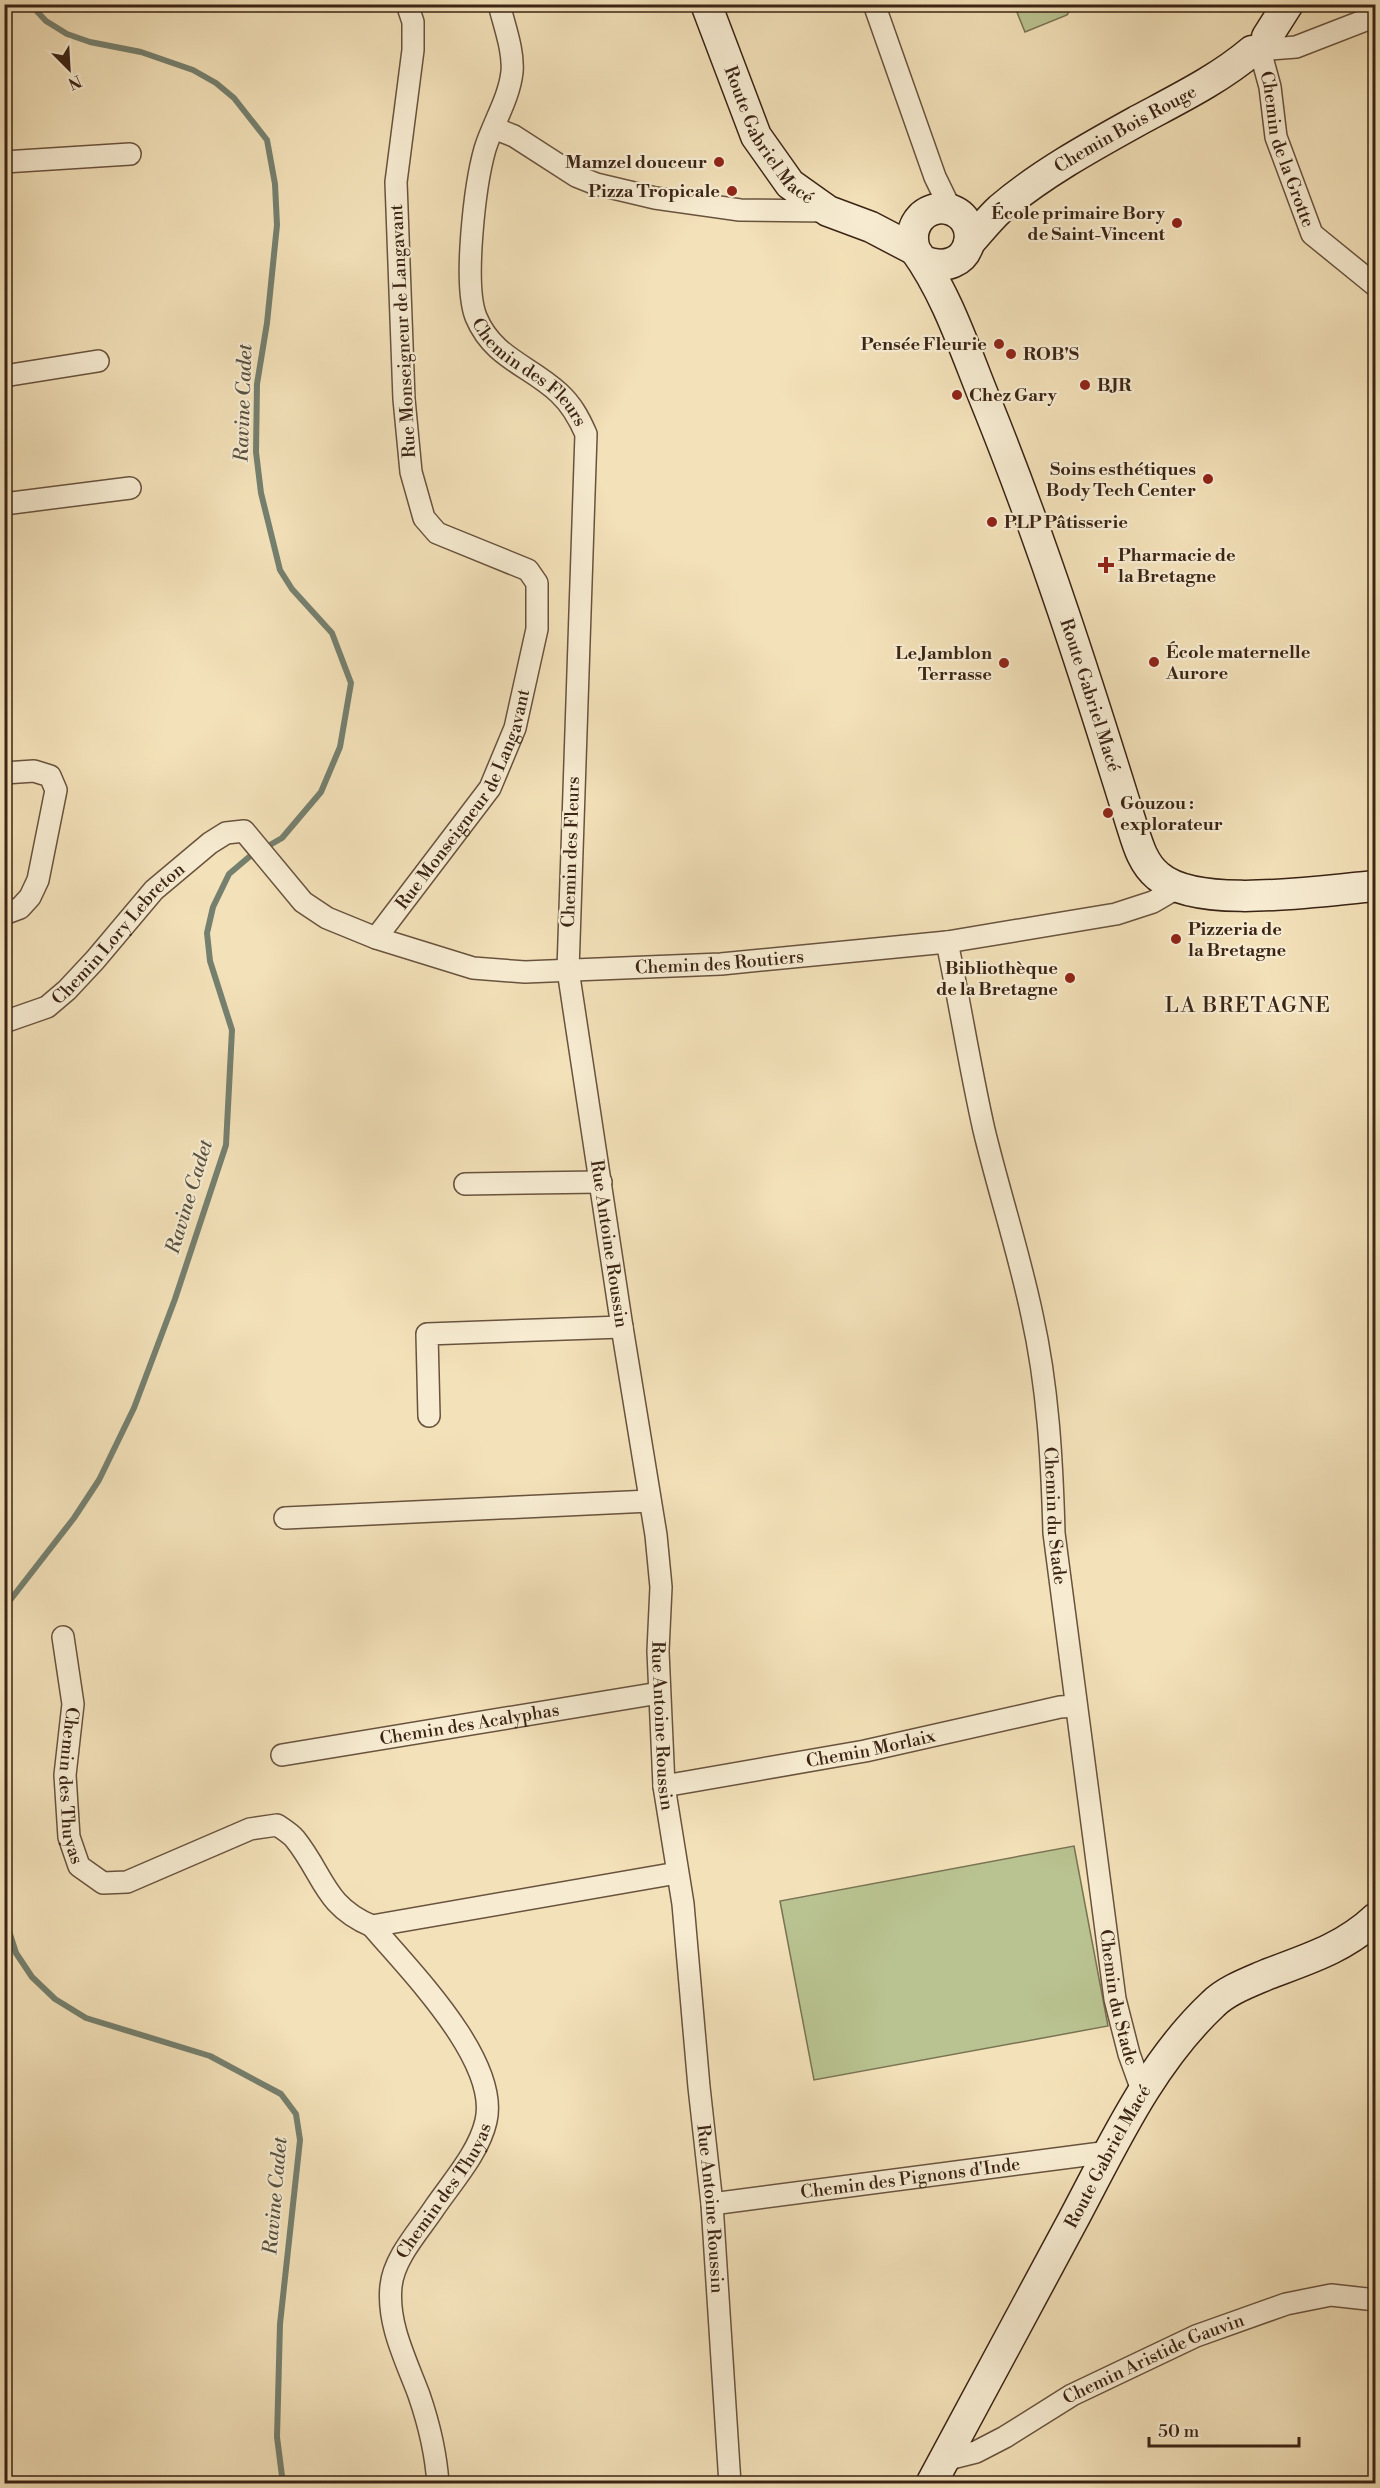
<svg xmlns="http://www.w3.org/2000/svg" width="1380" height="2488" viewBox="0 0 1380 2488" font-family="'Libre Bodoni',serif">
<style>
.green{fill:#b9c391;stroke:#7a7453;stroke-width:1.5}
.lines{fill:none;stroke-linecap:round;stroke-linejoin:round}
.stream{stroke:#75806f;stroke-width:6}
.street-casing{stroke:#69533e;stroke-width:24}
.secondary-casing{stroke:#3b2415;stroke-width:33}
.street{stroke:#f7ecd2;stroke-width:21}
.secondary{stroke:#f7ecd2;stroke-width:30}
.poi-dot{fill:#8f2418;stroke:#f7ecd2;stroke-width:2}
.labels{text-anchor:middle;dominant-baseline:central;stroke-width:4.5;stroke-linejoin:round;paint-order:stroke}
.street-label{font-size:18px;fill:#3b2415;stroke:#f7ecd2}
.poi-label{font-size:18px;font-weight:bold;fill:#3b2415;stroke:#f7ecd2;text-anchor:start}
.water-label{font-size:20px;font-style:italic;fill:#585242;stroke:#f7ecd2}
.quarter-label{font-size:21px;letter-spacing:1.5px;fill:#3b2415;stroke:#f7ecd2}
</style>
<rect width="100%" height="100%" fill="#f3e1b9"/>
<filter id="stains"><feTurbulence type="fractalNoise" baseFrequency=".00333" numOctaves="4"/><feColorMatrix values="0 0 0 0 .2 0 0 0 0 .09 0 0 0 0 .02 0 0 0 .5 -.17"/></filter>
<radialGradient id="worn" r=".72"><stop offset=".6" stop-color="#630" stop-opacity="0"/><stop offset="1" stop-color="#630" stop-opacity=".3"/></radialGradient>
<g class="green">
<polygon points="1014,5 1073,5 1067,15 1025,32"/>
<polygon points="1074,1846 1108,2026 814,2080 780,1901"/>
</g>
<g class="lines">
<g class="stream">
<polyline points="4,1608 74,1518 99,1480 134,1408 175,1299 226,1145 232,1030 210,961 207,933 213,907 229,874 249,857 282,838 321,792 340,747 351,683 332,633 292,589 280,570 261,493 256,452 257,384 267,323 277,225 275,184 267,140 234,98 216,83 193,70 141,52 90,42 67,34 46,21 30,4"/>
<polyline points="4,1902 8,1928 16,1953 32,1977 55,1999 86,2018 210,2056 281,2094 296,2114 300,2140 280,2324 277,2437 283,2484"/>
</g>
<g class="street-casing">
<g id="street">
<path id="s1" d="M499,4c5,21 15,47 13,68 -3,27 -19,51 -27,77 -10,35 -22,135 -9,168 17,41 53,48 83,76 13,12 20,25 27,41l-18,536 54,357 34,208 5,52 -3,64 6,135 19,118 16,183 13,117 18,280"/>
<polyline points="874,4 935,177 951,210"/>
<polyline points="1270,49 1296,47 1376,16"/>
<path id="s2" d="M1261,54l9,33 6,50 36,97 64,52"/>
<polyline points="494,128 514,136 576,176 596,184 655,198 740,210 828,211"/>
<polyline points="4,162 130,154"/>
<polyline points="4,376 98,361"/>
<polyline points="4,504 130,488"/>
<polyline points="4,773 34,771 50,776 56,790 38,880 30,897 20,908 4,914"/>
<path id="s3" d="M376,938l114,-150 25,-60 22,-99v-46l-9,-13 -91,-37 -13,-15 -13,-46 -7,-73 -8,-217 17,-132v-28l-6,-18"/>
<path id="s4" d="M947,942c13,62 23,126 37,188 15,62 35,123 48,185 16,72 20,145 22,218l61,466 14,55 14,39"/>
<path id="s5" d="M4,1022l43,-15 20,-17 28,-30 59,-70 56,-47 16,-10 18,-2 59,71 24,16 49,20 97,30 52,4 196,-8 226,-22 169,-28 37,-12 24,-14"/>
<polyline points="465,1184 601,1182"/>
<polyline points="429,1416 427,1334 622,1327"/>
<polyline points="285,1518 650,1501"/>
<path id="s6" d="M63,1637l10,67 -8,71 4,62 10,29 24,17 24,-1 123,-53 27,-4c6,4 14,9 18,14 29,36 29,67 77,87"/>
<path id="s7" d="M282,1755l377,-62"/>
<path id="s8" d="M664,1786l201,-35 195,-44 16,-1"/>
<path id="s9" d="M712,2204l397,-52"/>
<path id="s10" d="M944,2460l32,-8 29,-15 67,-42 124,-59 90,-32 45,-9 45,5"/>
<path id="s11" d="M438,2484c-2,-31 -9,-60 -19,-89 -13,-35 -32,-71 -28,-109 3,-29 29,-56 44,-79 18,-26 44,-55 51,-86 14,-61 -78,-152 -114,-195l305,-53"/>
</g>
</g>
<g class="secondary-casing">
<g id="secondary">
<path id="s12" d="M706,4l50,132 34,48 38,27 43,16 44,23"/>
<polyline points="1267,37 1288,4"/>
<path id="s13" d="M969,243c10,-11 20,-24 31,-34 41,-35 92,-63 139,-89 39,-21 80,-41 113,-69"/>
<path id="s14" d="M923,261c49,19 63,-42 25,-52 -9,-2 -19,1 -26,7 -10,10 -11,22 -7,34 33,46 50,101 71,152 56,138 101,279 145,421 6,19 11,40 27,53 40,35 165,14 218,10"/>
<path id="s15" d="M931,2484c48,-88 95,-176 142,-264 40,-75 77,-157 140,-216 14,-14 37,-22 55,-30 40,-15 76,-26 108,-56"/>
</g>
</g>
<use href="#street" class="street"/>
<use href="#secondary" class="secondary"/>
</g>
<g class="poi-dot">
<circle cx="719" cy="162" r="6"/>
<circle cx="732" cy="191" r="6"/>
<circle cx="1177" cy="223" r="6"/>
<circle cx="999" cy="344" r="6"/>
<circle cx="1011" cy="354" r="6"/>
<circle cx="1085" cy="385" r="6"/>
<circle cx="957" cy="395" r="6"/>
<circle cx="1208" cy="479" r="6"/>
<circle cx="992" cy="522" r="6"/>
<path d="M1103 556h6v6h6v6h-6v6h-6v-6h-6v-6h6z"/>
<circle cx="1154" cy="662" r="6"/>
<circle cx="1004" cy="663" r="6"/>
<circle cx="1108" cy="813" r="6"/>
<circle cx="1176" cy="939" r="6"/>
<circle cx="1070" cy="978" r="6"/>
</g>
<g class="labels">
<g class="street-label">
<text stroke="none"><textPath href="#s13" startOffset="195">Chemin Bois Rouge</textPath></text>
<text stroke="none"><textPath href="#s12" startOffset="147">Route Gabriel Macé</textPath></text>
<text stroke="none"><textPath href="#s2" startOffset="99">Chemin de la Grotte</textPath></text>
<text transform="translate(403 331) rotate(-93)">Rue Monseigneur de Langavant</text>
<text stroke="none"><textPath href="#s1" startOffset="399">Chemin des Fleurs</textPath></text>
<text stroke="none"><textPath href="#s14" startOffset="645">Route Gabriel Macé</textPath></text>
<text stroke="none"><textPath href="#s3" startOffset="166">Rue Monseigneur de Langavant</textPath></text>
<text transform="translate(571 852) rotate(-88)">Chemin des Fleurs</text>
<text stroke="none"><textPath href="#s5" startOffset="148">Chemin Lory Lebreton</textPath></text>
<text stroke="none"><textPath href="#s5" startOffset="837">Chemin des Routiers</textPath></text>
<text stroke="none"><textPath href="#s1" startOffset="1298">Rue Antoine Roussin</textPath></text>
<text stroke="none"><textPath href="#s4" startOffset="585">Chemin du Stade</textPath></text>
<text stroke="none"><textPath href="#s7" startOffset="190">Chemin des Acalyphas</textPath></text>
<text stroke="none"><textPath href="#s1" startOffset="1784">Rue Antoine Roussin</textPath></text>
<text stroke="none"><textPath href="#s8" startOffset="210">Chemin Morlaix</textPath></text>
<text stroke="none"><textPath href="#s6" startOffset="150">Chemin des Thuyas</textPath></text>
<text stroke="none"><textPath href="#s4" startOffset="1071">Chemin du Stade</textPath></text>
<text stroke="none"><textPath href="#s15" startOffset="372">Route Gabriel Macé</textPath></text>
<text stroke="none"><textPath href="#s9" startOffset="200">Chemin des Pignons d'Inde</textPath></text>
<text stroke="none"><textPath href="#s11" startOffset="315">Chemin des Thuyas</textPath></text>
<text stroke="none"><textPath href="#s1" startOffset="2270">Rue Antoine Roussin</textPath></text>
<text stroke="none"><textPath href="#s10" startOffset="234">Chemin Aristide Gauvin</textPath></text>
</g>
<g class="poi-label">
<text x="707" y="162" text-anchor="end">Mamzel douceur</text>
<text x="720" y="191" text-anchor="end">Pizza Tropicale</text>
<text x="1165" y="213" text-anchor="end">École primaire Bory<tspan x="1165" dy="21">de Saint-Vincent</tspan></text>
<text x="987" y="344" text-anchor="end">Pensée Fleurie</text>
<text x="1023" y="354">ROB'S</text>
<text x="1097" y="385">BJR</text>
<text x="969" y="395">Chez Gary</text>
<text x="1196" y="469" text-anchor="end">Soins esthétiques<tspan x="1196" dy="21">Body Tech Center</tspan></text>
<text x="1004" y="522">PLP Pâtisserie</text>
<text x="1118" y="555">Pharmacie de<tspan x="1118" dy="21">la Bretagne</tspan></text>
<text x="1166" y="652">École maternelle<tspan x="1166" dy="21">Aurore</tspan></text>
<text x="992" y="653" text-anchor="end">Le Jamblon<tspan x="992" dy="21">Terrasse</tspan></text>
<text x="1120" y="803">Gouzou :<tspan x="1120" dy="21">explorateur</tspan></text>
<text x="1188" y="929">Pizzeria de<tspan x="1188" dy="21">la Bretagne</tspan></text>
<text x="1058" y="968" text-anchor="end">Bibliothèque<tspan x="1058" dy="21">de la Bretagne</tspan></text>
</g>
<g class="water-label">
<text transform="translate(244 403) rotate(-88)">Ravine Cadet</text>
<text transform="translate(190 1197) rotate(-73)">Ravine Cadet</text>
<text transform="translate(276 2196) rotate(-85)">Ravine Cadet</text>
</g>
<g class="quarter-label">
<text x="1248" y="1006">LA BRETAGNE</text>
</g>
</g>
<rect width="1380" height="2488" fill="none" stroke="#f3e1b9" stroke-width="24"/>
<rect x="6" y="6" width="1368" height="2476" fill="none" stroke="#3b2415" stroke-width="3"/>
<rect x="12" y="12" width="1356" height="2464" fill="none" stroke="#3b2415" stroke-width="1.5"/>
<g transform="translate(69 69) rotate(156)" stroke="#f7ecd2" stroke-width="4.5" paint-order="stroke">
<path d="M0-4.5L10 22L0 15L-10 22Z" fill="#3b2415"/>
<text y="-9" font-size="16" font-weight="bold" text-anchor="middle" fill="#3b2415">N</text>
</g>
<path d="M1149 2437v9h150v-9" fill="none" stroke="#3b2415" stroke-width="3"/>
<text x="1158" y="2437" font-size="18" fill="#3b2415" stroke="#f7ecd2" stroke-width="4.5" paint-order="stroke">50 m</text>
<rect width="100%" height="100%" filter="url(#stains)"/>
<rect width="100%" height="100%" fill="url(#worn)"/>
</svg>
